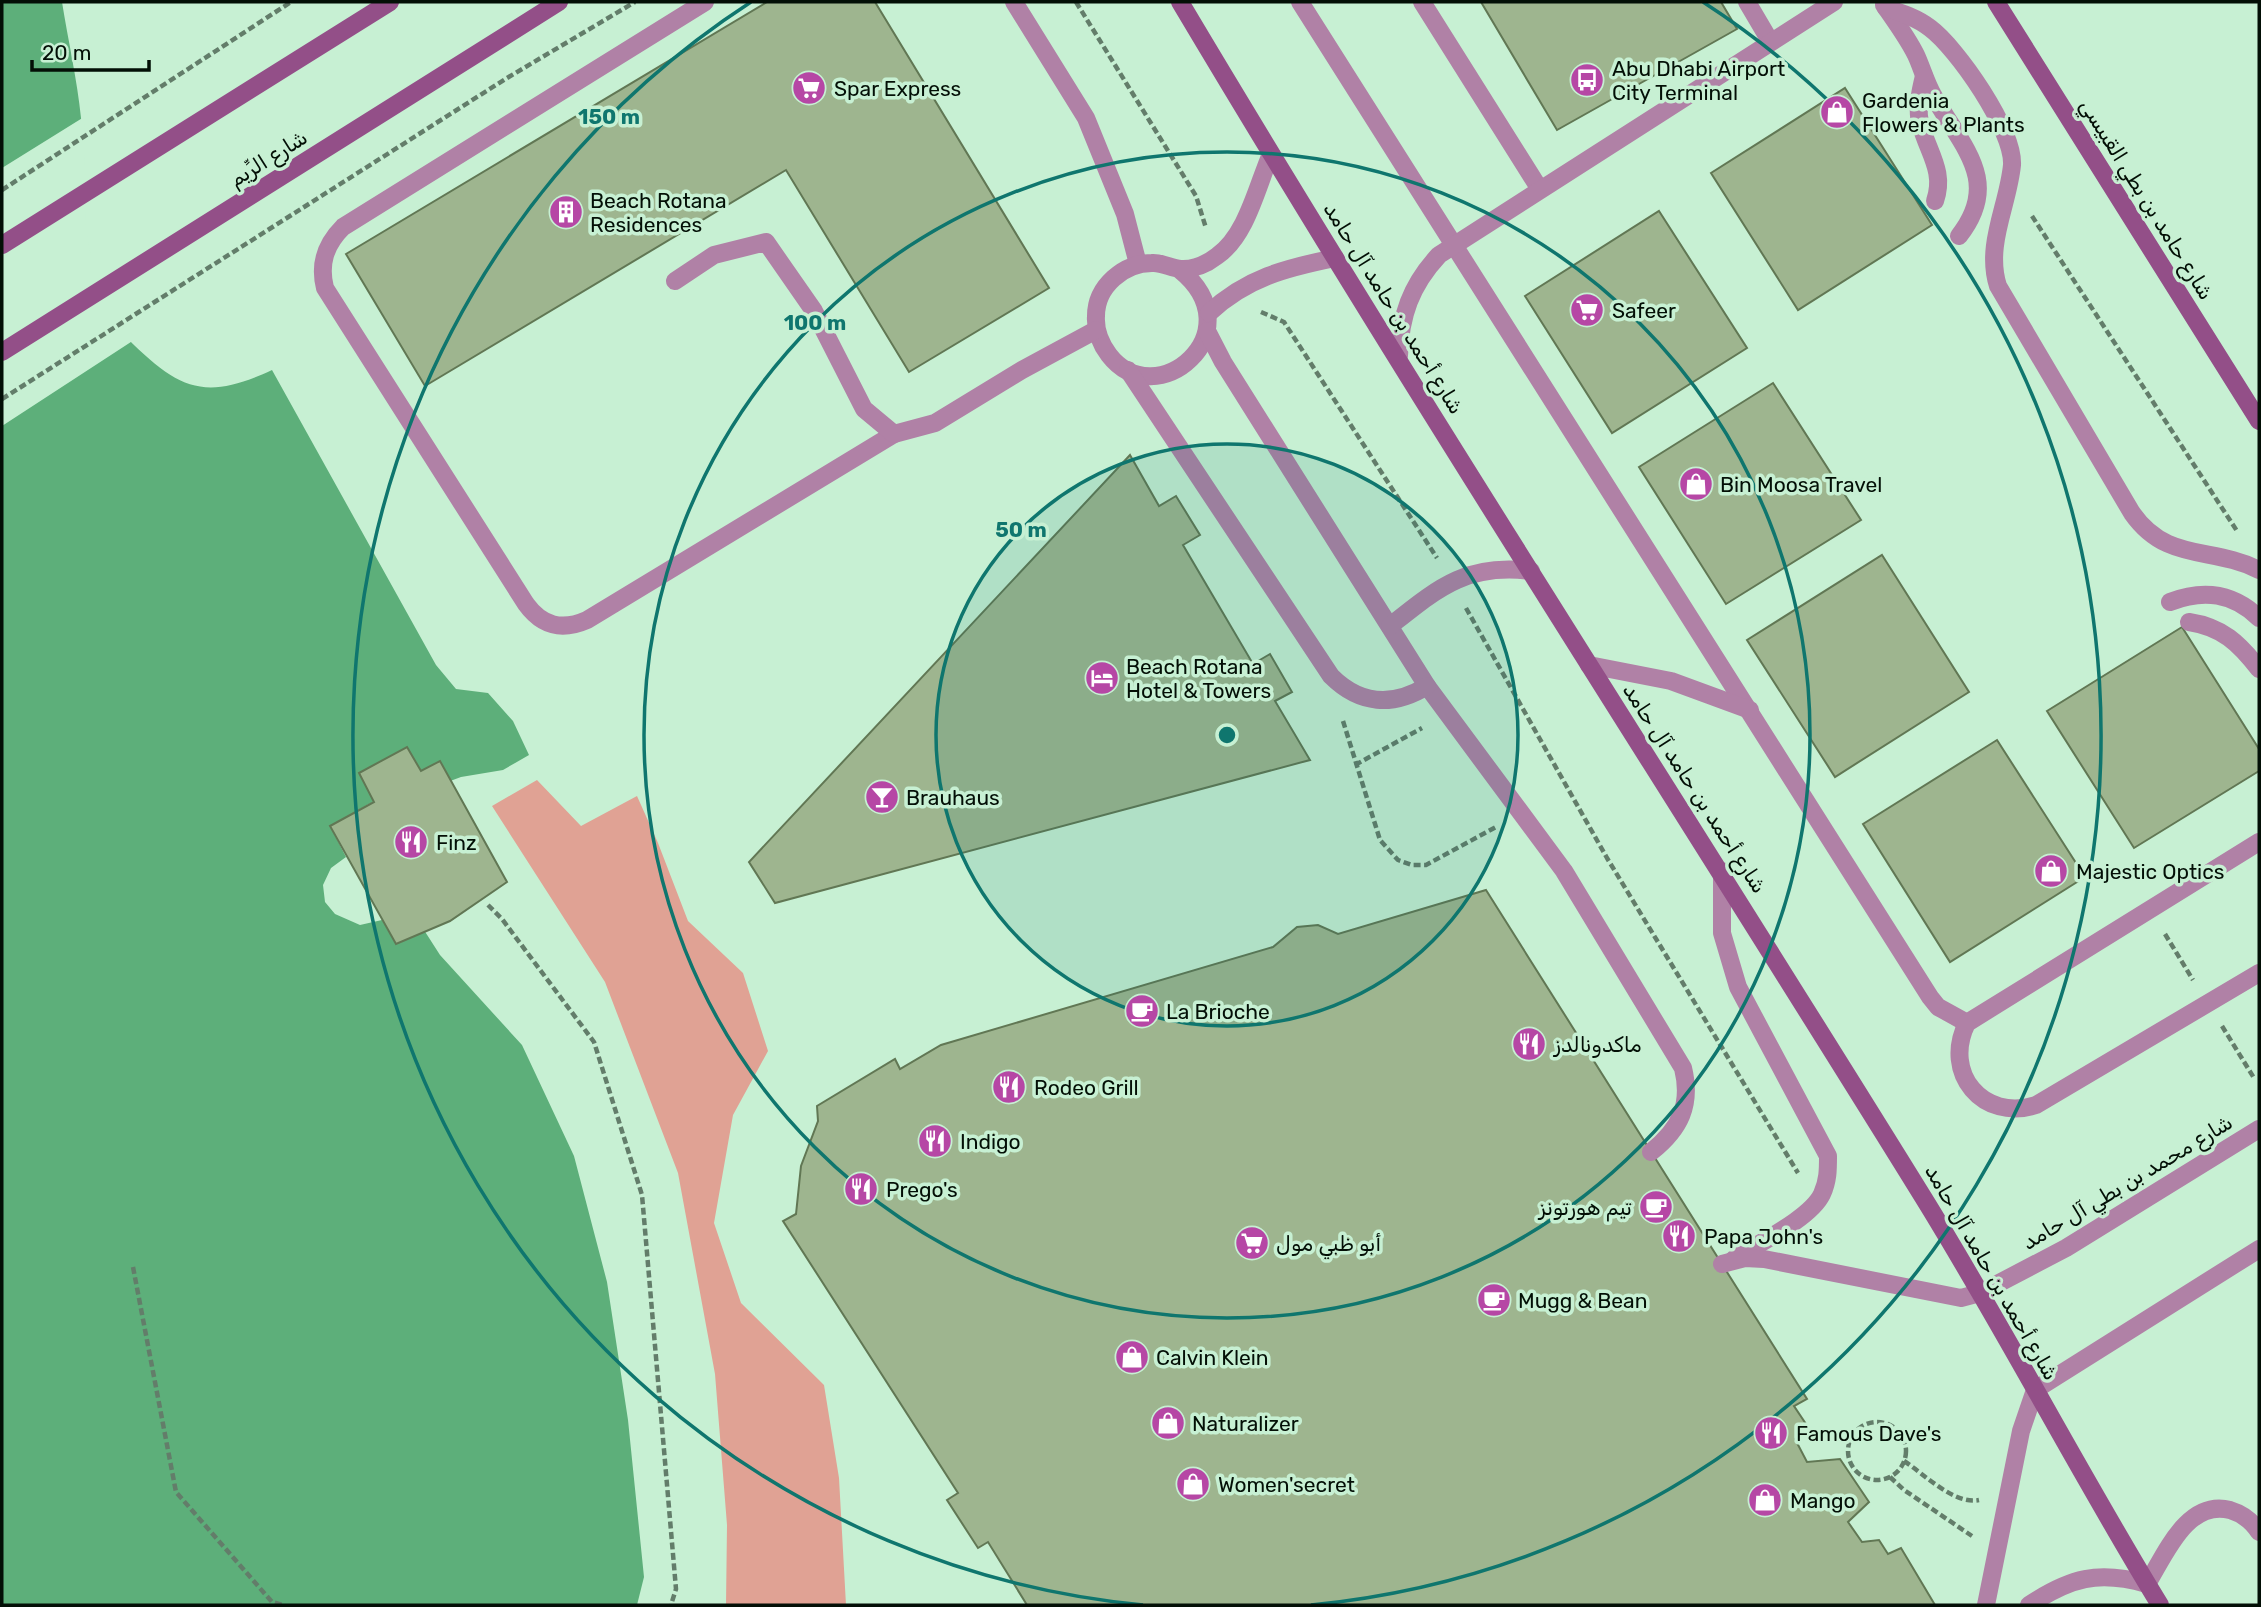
<svg xmlns="http://www.w3.org/2000/svg" width="2261" height="1607" viewBox="0 0 2261 1607" font-family="Rubik,'Noto Sans Arabic',sans-serif">
<style>
.green{fill:#e0a294}
.water{fill:#5daf7a}
.pier{fill:#c7f0d3}
.building{fill:#9eb58f;stroke:#617754;stroke-width:2}
.lines{fill:none;stroke-linecap:round;stroke-linejoin:round}
.path{stroke:#637d6a;stroke-width:4.5;stroke-dasharray:7 3.5;stroke-linecap:butt}
.service{stroke:#b081a6;stroke-width:18}
.tertiary{stroke:#b081a6;stroke-width:18}
.secondary{stroke:#934f88;stroke-width:18}
.ring{fill:none;stroke:#0f766e;stroke-width:3.5}
.labels{text-anchor:middle;dominant-baseline:central;stroke-width:7;stroke-linejoin:round;paint-order:stroke}
.poi-label{font-size:21px;fill:#030f06;stroke:#c7f0d3;text-anchor:start}
.street-label{font-size:21px;fill:#030f06;stroke:#c7f0d3}
.centre{fill:#0f766e;stroke:#c7f0d3;stroke-width:3.5}
.ring-label{font-size:21px;text-anchor:middle;font-weight:bold;fill:#0f766e;stroke:#c7f0d3;stroke-width:7;stroke-linejoin:round;paint-order:stroke}
</style>
<rect width="100%" height="100%" fill="#c7f0d3"/>
<polygon class="green" points="537,780 581,826 637,796 658,843 688,921 743,973 768,1051 733,1115 714,1223 741,1303 824,1385 839,1478 846,1605 726,1605 727,1525 715,1374 678,1173 605,982 492,806"/>
<path class="water" d="M2,2h60c6,38 15,77 19,116 5,62 -3,124 14,185 4,12 23,26 32,35 51,51 77,64 145,32l164,295 20,24 32,4 25,28 16,34 -26,15 -42,7 -35,13 -20,112 34,53 82,90 52,111 33,126 21,138 16,157 -7,28h-635z"/>
<g class="pier">
<polygon points="84,117 86,227 99,305 134,340 2,426 2,168"/>
<polygon points="407,747 421,771 440,761 448,777 428,930 396,944 382,920 360,925 335,914 325,902 323,885 331,868 346,857 330,826 374,801 359,773"/>
</g>
<g class="building">
<polygon points="767,2 875,2 1049,288 909,372 786,170 425,386 346,254"/>
<polygon points="1481,2 1721,2 1737,29 1557,130"/>
<polygon points="1845,88 1932,225 1798,310 1711,173"/>
<polygon points="1659,211 1747,348 1612,433 1525,296"/>
<polygon points="1773,383 1861,520 1726,604 1639,467"/>
<polygon points="1130,455 1159,506 1176,496 1200,535 1183,545 1253,664 1270,654 1292,692 1275,701 1310,760 775,903 749,862"/>
<polygon points="1882,555 1969,692 1835,777 1747,640"/>
<polygon points="2182,627 2259,749 2259,771 2134,848 2047,711"/>
<polygon points="1997,740 2085,877 1950,962 1863,824"/>
<polygon points="407,747 421,771 440,761 507,882 450,921 396,944 330,826 374,802 359,773"/>
<polygon points="1486,890 1807,1399 1794,1406 1806,1424 1795,1439 1807,1462 1840,1459 1869,1502 1848,1522 1862,1542 1879,1540 1888,1554 1901,1548 1935,1605 1027,1605 988,1542 978,1548 947,1500 958,1493 783,1221 796,1214 801,1166 818,1121 817,1106 895,1059 900,1069 941,1045 1273,947 1297,927 1318,925 1338,934"/>
</g>
<g class="lines">
<g class="path">
<polyline points="1076,2 1196,196 1206,228"/>
<polyline points="2,190 291,2"/>
<polyline points="2032,216 2237,531"/>
<polyline points="1261,312 1284,322 1437,558"/>
<polyline points="2,399 507,78 635,2"/>
<polyline points="1466,608 1607,858 1798,1173"/>
<polyline points="1343,721 1380,840 1398,860 1412,865 1426,865 1496,827"/>
<polyline points="1355,765 1422,728"/>
<polyline points="488,905 502,919 594,1042 642,1195 676,1589 671,1605"/>
<polyline points="2165,934 2193,980"/>
<polyline points="2222,1026 2254,1078"/>
<polyline points="133,1267 176,1492 272,1602 283,1605"/>
<circle cx="1877" cy="1451" r="29"/>
<path d="M1904,1461c20,13 50,44 75,39"/>
<polyline points="1890,1477 1904,1490 1972,1536"/>
</g>
<g class="service">
<path d="M705,2l-362,225c-18,18 -24,37 -18,61l201,316c16,22 36,27 61,16l307,-186"/>
<polyline points="1014,2 1086,118 1125,214 1138,264"/>
<polyline points="1300,2 1930,997 1938,1007 1967,1023"/>
<polyline points="1422,2 1539,188"/>
<polyline points="1747,2 1770,41"/>
<path d="M1884,5c11,16 23,32 32,50 6,13 10,28 17,40 27,50 70,85 26,141"/>
<path d="M1886,8c16,5 31,10 44,20 27,20 84,102 82,137 -4,41 -27,80 -14,121l134,227c35,50 80,33 127,57"/>
<path d="M1924,76c-4,16 -8,34 -3,50 8,28 24,46 14,75"/>
<path d="M1180,270c76,62 -24,146 -71,85 -9,-12 -14,-24 -13,-39 0,-30 28,-53 56,-53 11,-1 21,7 31,6 12,0 25,-6 34,-13 30,-21 40,-70 54,-102"/>
<polyline points="675,281 714,255 766,242 814,311 864,409 894,434 935,423 1022,370 1096,330"/>
<path d="M1209,313c37,-35 77,-45 126,-55"/>
<path d="M1207,331l16,31 204,324 137,185 119,197c9,37 -3,61 -32,84"/>
<path d="M1399,356c1,-40 12,-71 40,-101l395,-253"/>
<path d="M1128,370l203,306c29,29 62,31 96,10"/>
<path d="M2170,602c34,-13 63,-9 89,16"/>
<path d="M2189,622c33,5 50,21 70,47"/>
<path d="M1390,626c48,-38 76,-63 141,-55"/>
<polyline points="1589,665 1671,681 1750,710"/>
<path d="M2259,842l-292,181c-25,50 16,99 69,82l223,-132"/>
<path d="M1722,871v62l16,54 90,169c0,14 0,25 -6,38 -11,24 -65,50 -88,65"/>
<polyline points="1722,1264 1745,1258 1764,1259 1961,1298 1980,1293"/>
<polyline points="1986,1605 2021,1431 2035,1390"/>
<path d="M2029,1605c41,-27 69,-35 118,-21 18,-29 40,-85 83,-74 13,4 22,11 29,22"/>
</g>
<g class="tertiary">
<polyline points="1980,1293 2066,1248 2259,1129"/>
<polyline points="2035,1390 2259,1249"/>
</g>
<g class="secondary">
<path d="M1180,2c240,403 496,796 743,1195 83,134 155,274 237,408"/>
<polyline points="1996,2 2259,421"/>
<polyline points="2,245 390,2"/>
<polyline points="2,352 559,2"/>
</g>
</g>
<circle cx="1227" cy="735" r="291" fill="#0f766e" fill-opacity=".12"/>
<g class="ring">
<circle cx="1227" cy="735" r="291"/>
<circle cx="1227" cy="735" r="583"/>
<path d="M1143 1605A874 874 0 0 1 751 2M1703 2A874 874 0 0 1 1311 1605"/>
</g>
<defs>
<g id="bus-disc" transform="scale(1.75)"><circle r="9.5" fill="#b647a5" stroke="#c7f0d3"/><path d="M-5-6H5V4H4V6H2V4H-2V6H-4V4H-5ZM-3.5-4V0h7V-4ZM-3.5 1.2v1.5H-2V1.2ZM2 1.2v1.5H3.5V1.2Z" fill="#fff"/></g>
<g id="supermarket-disc" transform="scale(1.75)"><circle r="9.5" fill="#b647a5" stroke="#c7f0d3"/><path d="M-6-5.5h2.5l.6 2H6L4.5 2H-2.5L-4.4-4H-6ZM-1.5 3.2a1.3 1.3 0 1 0 .1 0ZM3 3.2a1.3 1.3 0 1 0 .1 0Z" fill="#fff"/></g>
<g id="shop-disc" transform="scale(1.75)"><circle r="9.5" fill="#b647a5" stroke="#c7f0d3"/><path d="M-5-2.5h2.3a2.7 3.5 0 0 1 5.4 0H5L5.5 6h-11ZM-1.5-2.5h3a1.5 2.3 0 0 0-3 0Z" fill="#fff"/></g>
<g id="building-disc" transform="scale(1.75)"><circle r="9.5" fill="#b647a5" stroke="#c7f0d3"/><path d="M-4-6H4V6H1V3H-1V6H-4ZM-2.5-4.3h1.7v1.8h-1.7ZM.8-4.3h1.7v1.8H.8ZM-2.5-1h1.7V.8h-1.7ZM.8-1h1.7V.8H.8Z" fill="#fff"/></g>
<g id="hotel-disc" transform="scale(1.75)"><circle r="9.5" fill="#b647a5" stroke="#c7f0d3"/><path d="M-6-4.5h1.5V1H6V5H4.5V3h-9V5H-6ZM-4 0a1.8 1.8 0 1 1 3.6 0ZM.5 0V-2.5h3Q6-2.5 6 0Z" fill="#fff"/></g>
<g id="bar-disc" transform="scale(1.75)"><circle r="9.5" fill="#b647a5" stroke="#c7f0d3"/><path d="M-6-5H6L.8 .8V4.5H3.5V6h-7V4.5H-.8V.8Z" fill="#fff"/></g>
<g id="restaurant-disc" transform="scale(1.75)"><circle r="9.5" fill="#b647a5" stroke="#c7f0d3"/><path d="M-5-6h1v4h1v-4h1v4h1v-4h1v5L-1.5 .5V6h-2V.5L-5-1ZM5-6V6H3V1.5H1.5Q1.5-4 5-6Z" fill="#fff"/></g>
<g id="cafe-disc" transform="scale(1.75)"><circle r="9.5" fill="#b647a5" stroke="#c7f0d3"/><path d="M-5.5-4.5H6V0H3Q3 3.5 0 3.5H-2.5Q-5.5 3.5-5.5 0ZM3-3.2v2h1.7v-2ZM-6 4.5H4V6H-6Z" fill="#fff"/></g>
</defs>
<g fill-rule="evenodd">
<use href="#bus-disc" x="1587" y="80"/>
<use href="#supermarket-disc" x="809" y="88"/>
<use href="#shop-disc" x="1837" y="112"/>
<use href="#building-disc" x="566" y="212"/>
<use href="#supermarket-disc" x="1587" y="310"/>
<use href="#shop-disc" x="1696" y="484"/>
<use href="#hotel-disc" x="1102" y="678"/>
<use href="#bar-disc" x="882" y="797"/>
<use href="#restaurant-disc" x="411" y="842"/>
<use href="#shop-disc" x="2051" y="871"/>
<use href="#cafe-disc" x="1142" y="1011"/>
<use href="#restaurant-disc" x="1529" y="1044"/>
<use href="#restaurant-disc" x="1009" y="1087"/>
<use href="#restaurant-disc" x="935" y="1141"/>
<use href="#restaurant-disc" x="861" y="1189"/>
<use href="#cafe-disc" x="1656" y="1207"/>
<use href="#restaurant-disc" x="1679" y="1236"/>
<use href="#supermarket-disc" x="1252" y="1243"/>
<use href="#cafe-disc" x="1494" y="1300"/>
<use href="#shop-disc" x="1132" y="1357"/>
<use href="#shop-disc" x="1168" y="1423"/>
<use href="#restaurant-disc" x="1771" y="1433"/>
<use href="#shop-disc" x="1193" y="1484"/>
<use href="#shop-disc" x="1765" y="1500"/>
</g>
<g class="labels">
<g class="poi-label">
<text x="1612" y="68">Abu Dhabi Airport<tspan x="1612" dy="24">City Terminal</tspan></text>
<text x="834" y="88">Spar Express</text>
<text x="1862" y="100">Gardenia<tspan x="1862" dy="24">Flowers &amp; Plants</tspan></text>
<text x="590" y="200">Beach Rotana<tspan x="590" dy="24">Residences</tspan></text>
<text x="1612" y="310">Safeer</text>
<text x="1720" y="484">Bin Moosa Travel</text>
<text x="1126" y="666">Beach Rotana<tspan x="1126" dy="24">Hotel &amp; Towers</tspan></text>
<text x="906" y="797">Brauhaus</text>
<text x="436" y="842">Finz</text>
<text x="2076" y="871">Majestic Optics</text>
<text x="1166" y="1011">La Brioche</text>
<text x="1554" y="1044">ماكدونالدز</text>
<text x="1034" y="1087">Rodeo Grill</text>
<text x="960" y="1141">Indigo</text>
<text x="886" y="1189">Prego's</text>
<text x="1632" y="1207" text-anchor="end">تيم هورتونز</text>
<text x="1704" y="1236">Papa John's</text>
<text x="1276" y="1243">أبو ظبي مول</text>
<text x="1518" y="1300">Mugg &amp; Bean</text>
<text x="1156" y="1357">Calvin Klein</text>
<text x="1192" y="1423">Naturalizer</text>
<text x="1796" y="1433">Famous Dave's</text>
<text x="1218" y="1484">Women'secret</text>
<text x="1790" y="1500">Mango</text>
</g>
<g class="street-label">
<text transform="translate(268 158) rotate(-32)">شارع الرِّيم</text>
<text transform="translate(2147 199) rotate(58)">شارع حامد بن بطي القبيسي</text>
<text transform="translate(1394 308) rotate(58)">شارع أحمد بن حامد آل حامد</text>
<text transform="translate(1695 788) rotate(57)">شارع أحمد بن حامد آل حامد</text>
<text transform="translate(2127 1182) rotate(-31)">شارع محمد بن بطي آل حامد</text>
<text transform="translate(1992 1272) rotate(60)">شارع أحمد بن حامد آل حامد</text>
</g>
</g>
<circle cx="1227" cy="735" r="10" class="centre"/>
<g class="ring-label">
<text x="609" y="124">150 m</text>
<text x="815" y="330">100 m</text>
<text x="1021" y="537">50 m</text>
</g>
<rect width="2261" height="1607" fill="none" stroke="#030f06" stroke-width="7"/>
<path d="M32 60v10h117v-10" fill="none" stroke="#030f06" stroke-width="3.5"/>
<text x="42" y="60" font-size="21" fill="#030f06" stroke="#c7f0d3" stroke-width="5" paint-order="stroke">20 m</text>
</svg>
